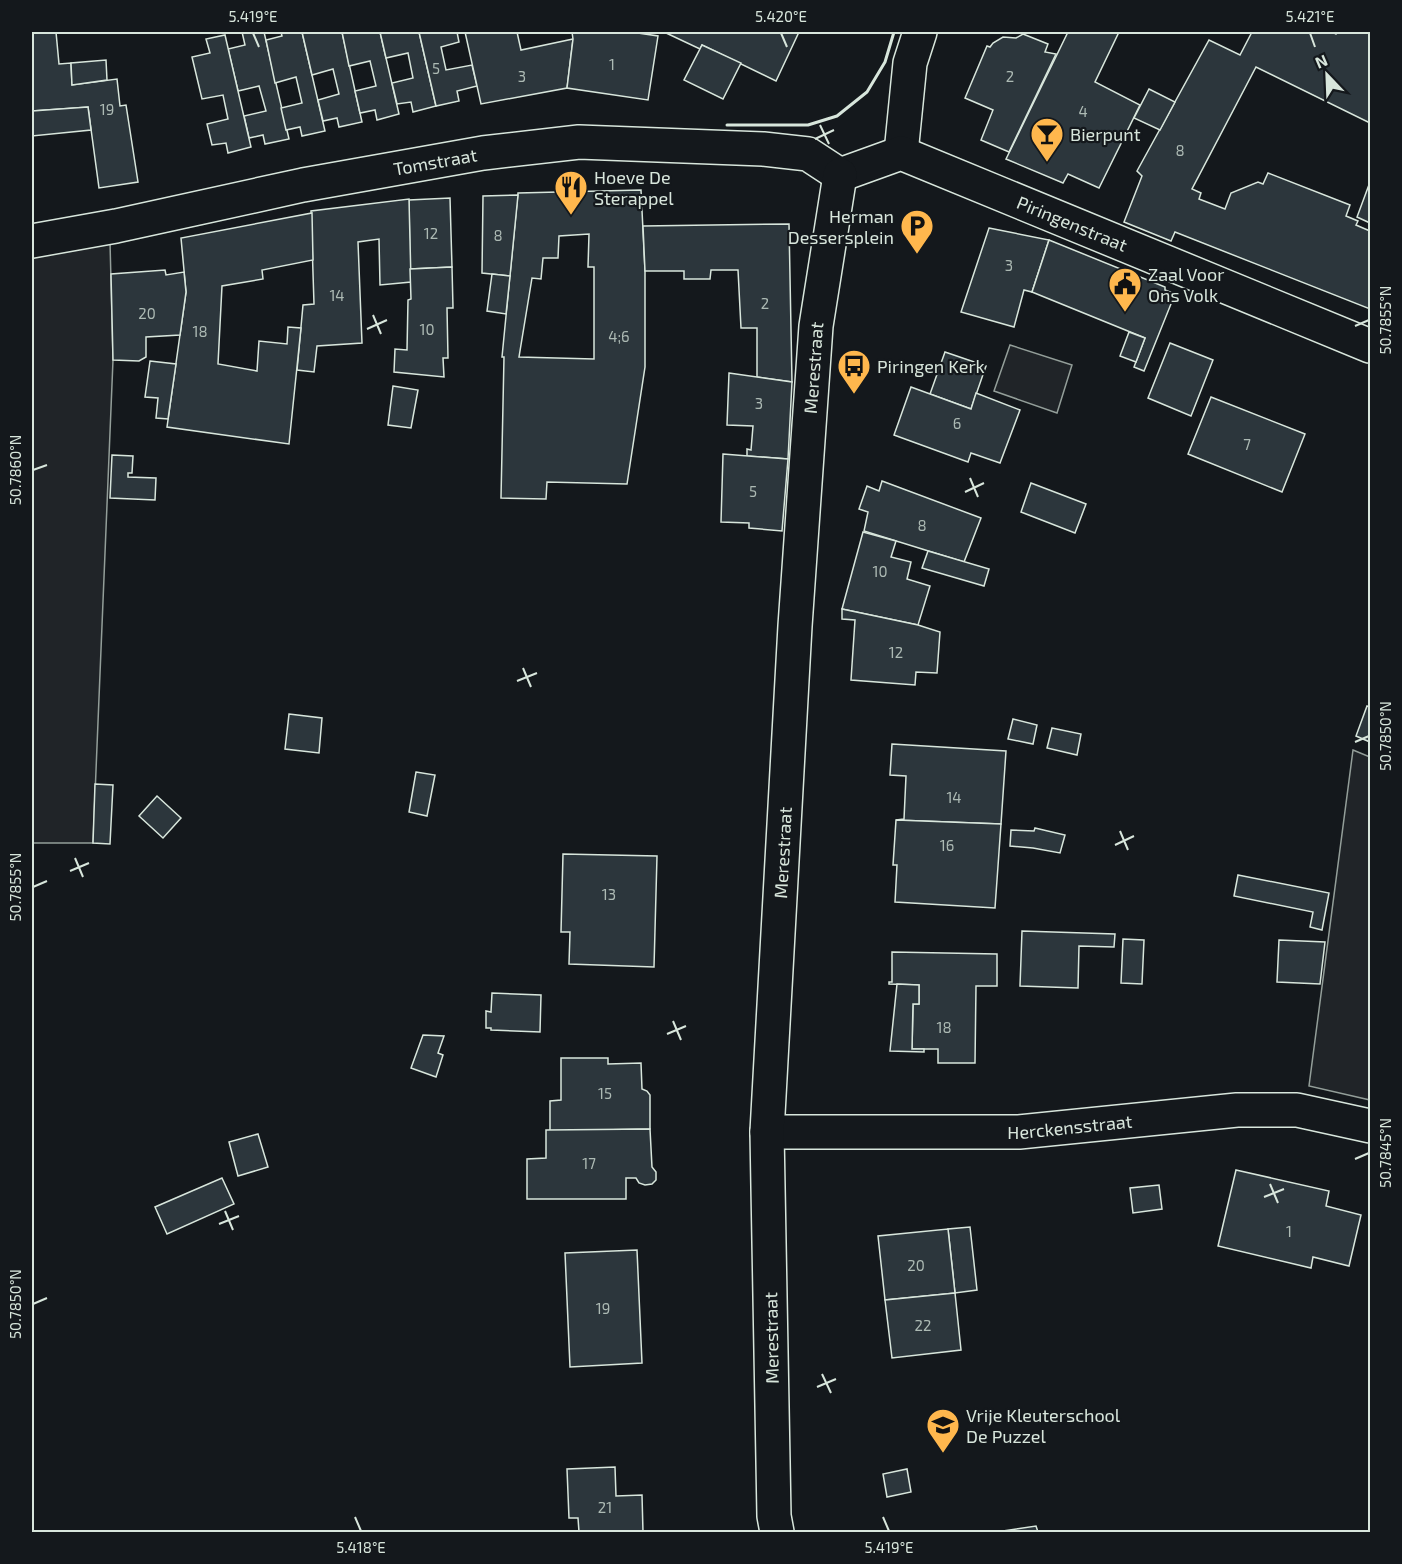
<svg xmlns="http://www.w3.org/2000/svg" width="1402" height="1564" viewBox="0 0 1402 1564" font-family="'Exo 2',sans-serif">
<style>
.green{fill:#202428;stroke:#939e99;stroke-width:1.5}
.building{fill:#2c363c;stroke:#d8e6dc;stroke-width:1.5;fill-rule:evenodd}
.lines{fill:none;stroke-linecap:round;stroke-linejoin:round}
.minor-casing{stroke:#d8e6dc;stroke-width:36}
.minor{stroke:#14181c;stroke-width:33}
.wall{stroke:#d8e6dc;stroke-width:3}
.ticks{fill:none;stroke:#d8e6dc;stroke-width:2}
.labels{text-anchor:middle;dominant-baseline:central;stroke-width:4.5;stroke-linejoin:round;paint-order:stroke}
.number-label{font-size:15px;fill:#adbab4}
.poi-label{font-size:18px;fill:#d8e6dc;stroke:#14181c;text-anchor:start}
.street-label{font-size:18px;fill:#d8e6dc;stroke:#14181c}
.neatline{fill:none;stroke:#d8e6dc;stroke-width:2}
.ticks-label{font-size:15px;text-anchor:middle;fill:#d8e6dc}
</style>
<rect width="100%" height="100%" fill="#14181c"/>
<g class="green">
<polygon points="110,242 113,360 93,843 32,843 32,256"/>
<polygon points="1010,345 1072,365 1057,413 994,391"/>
<polygon points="1353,750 1370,757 1370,1100 1309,1086"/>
</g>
<g class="building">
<polygon points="32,32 56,32 59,64 71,63 72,85 117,79 120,106 126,105 138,182 99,188 88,107 32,111"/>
<polygon points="242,32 264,32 289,139 265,144 263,135 249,138 244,116 266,111 259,86 238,91 228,49 245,45"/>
<polygon points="281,32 302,32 325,131 302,136 300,127 286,130 281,108 302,103 296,77 275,83 266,40 282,36"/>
<polygon points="302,32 342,32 362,122 339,127 337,118 323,121 318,100 339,94 333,69 312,75"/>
<polygon points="342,32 380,32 399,114 377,120 375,110 360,113 355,91 376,86 370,61 349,66"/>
<polygon points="380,32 419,32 436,106 413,112 411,102 397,104 392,83 413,78 408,53 386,58"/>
<polygon points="419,32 457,32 459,42 441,47 446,70 472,65 477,86 457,91 459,101 436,106"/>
<polygon points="465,32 517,32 521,50 573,39 567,88 481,104"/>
<polygon points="572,32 631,32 658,36 648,100 567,88 573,39"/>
<polygon points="664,32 799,32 776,81 702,45 700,49"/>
<polygon points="1068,32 1119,32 1095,82 1140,105 1099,188 1068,174 1063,183 1006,159"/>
<polygon points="1252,32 1332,32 1336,34 1337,32 1370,32 1370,123 1256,67 1192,189 1201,193 1199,199 1225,209 1231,193 1258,182 1263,184 1268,173 1350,205 1346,216 1358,221 1356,225 1370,231 1370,309 1175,232 1171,241 1124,222 1142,176 1137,171 1209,40 1240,55"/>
<polygon points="1023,34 1048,44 1045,52 1056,54 1009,152 981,140 993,110 965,98 987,46 990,47 993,43 1003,37 1016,38"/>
<polygon points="225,35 251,147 228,153 226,143 212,145 207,124 228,119 223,95 202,99 192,57 210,53 206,39"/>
<polygon points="702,45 741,63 723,99 684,80"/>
<polygon points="106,60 107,80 72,85 71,63"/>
<polygon points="1149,89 1175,102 1160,130 1134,118"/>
<polygon points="88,107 91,130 32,136 32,111"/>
<polygon points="1370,182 1370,223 1357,217"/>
<path d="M641,190l4,81v96l-18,117 -80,-2 -1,17 -45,-1 3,-141h-2l16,-164zM589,234l-1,33h6v92l-75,-2 13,-79 9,1 2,-21h15l1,-22z"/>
<polygon points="518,195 510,276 482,273 483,196"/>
<polygon points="450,198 452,267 410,269 409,200"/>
<polygon points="409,199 411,282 380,285 379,239 358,242 362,343 317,346 314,372 297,370 303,305 314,304 311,211"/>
<polygon points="312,213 313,260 262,270 263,279 222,286 218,364 257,371 259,341 287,344 288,327 301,328 289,444 167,427 186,292 181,238"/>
<polygon points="789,224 792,382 757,377 757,328 741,328 738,270 711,270 710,279 684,279 684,271 645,271 643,226"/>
<polygon points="989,228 1049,240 1032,292 1024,290 1014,327 961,312"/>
<polygon points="1049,240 1165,287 1165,290 1175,294 1144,371 1134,367 1145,338 1032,292"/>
<polygon points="452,267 453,308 447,308 448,358 443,358 444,377 394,372 395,349 407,350 408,300 411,299 410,269"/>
<polygon points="165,270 166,275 184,272 186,292 180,335 146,337 146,357 139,361 113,360 111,274"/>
<polygon points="492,274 510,276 506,314 487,311"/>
<polygon points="1129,332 1145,338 1136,362 1120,356"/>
<polygon points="1170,343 1213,360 1191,416 1148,398"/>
<polygon points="945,352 986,366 971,409 930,394"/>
<polygon points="150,361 176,364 168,419 156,418 158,398 145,397"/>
<polygon points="729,373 792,382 788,459 747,456 747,449 751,450 753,426 727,425"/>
<polygon points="393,386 418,390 411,428 388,425"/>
<polygon points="911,387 971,409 976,393 1020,410 1000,463 971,453 968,462 894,435"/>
<polygon points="1211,397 1305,434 1282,492 1188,454"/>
<polygon points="723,454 788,459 782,531 749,528 749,523 721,522"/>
<polygon points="112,455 133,456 132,473 128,473 128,477 156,478 155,500 110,498"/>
<polygon points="882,481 981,518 964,562 864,531 868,512 859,509 867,486 879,491"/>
<polygon points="1031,483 1086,504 1075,533 1021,512"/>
<polygon points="863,532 896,541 891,557 911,562 907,579 930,586 918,625 842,609"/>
<polygon points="928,551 989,569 984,586 922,568"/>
<polygon points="842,609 918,625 940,632 937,673 916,672 915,685 851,680 855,620 842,619"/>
<polygon points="1367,706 1370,707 1370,742 1356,736"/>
<polygon points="289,714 322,718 319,753 285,749"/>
<polygon points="1013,719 1037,725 1033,744 1008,739"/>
<polygon points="1052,728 1081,734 1077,755 1047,748"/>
<polygon points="892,744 1006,751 1001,824 896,820 904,819 906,776 890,775"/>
<polygon points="416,772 435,775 427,816 409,812"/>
<polygon points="95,784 113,785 110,844 93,843"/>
<polygon points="157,796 181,818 163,838 139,816"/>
<polygon points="896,820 1001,824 995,908 895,902 897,865 893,865"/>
<polygon points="1035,828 1065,835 1060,853 1033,848 1010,846 1011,830 1034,831"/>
<polygon points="563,854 657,856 654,967 569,964 570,932 561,932"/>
<polygon points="1238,875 1329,893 1322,930 1310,927 1313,912 1234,896"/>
<polygon points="1022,931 1115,934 1114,947 1079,946 1078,988 1020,986"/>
<polygon points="1123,939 1144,940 1142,984 1121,983"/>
<polygon points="1279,940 1325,942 1320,984 1277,982"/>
<polygon points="892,952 997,954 997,986 976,986 975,1063 938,1063 938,1049 912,1049 913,1004 919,1004 919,985 889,984 889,982 892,982"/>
<polygon points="897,984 919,985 919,1004 913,1004 912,1049 924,1049 924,1052 890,1051"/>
<polygon points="492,993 541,995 540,1032 491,1030 491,1028 486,1028 486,1011 491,1012"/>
<polygon points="423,1035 444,1036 438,1053 443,1055 436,1077 411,1068"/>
<polygon points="561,1058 608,1058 608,1064 641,1063 642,1089 647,1091 650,1095 650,1129 550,1131 550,1101 561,1100"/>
<polygon points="650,1129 652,1167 656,1172 656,1180 652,1184 645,1185 639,1183 636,1178 626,1178 626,1199 527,1199 527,1159 546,1158 546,1130"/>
<polygon points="258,1134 268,1167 238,1176 229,1142"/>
<polygon points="1236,1170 1329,1191 1326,1206 1361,1215 1349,1266 1313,1257 1311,1268 1218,1246"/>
<polygon points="222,1178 234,1204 167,1234 155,1207"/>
<polygon points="1159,1185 1162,1209 1133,1213 1130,1188"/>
<polygon points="970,1227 977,1290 955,1293 948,1229"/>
<polygon points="948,1229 955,1293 885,1300 878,1236"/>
<polygon points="637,1250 642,1363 570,1367 565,1253"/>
<polygon points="955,1293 961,1350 892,1358 885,1300"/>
<polygon points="615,1467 616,1496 642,1495 643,1532 579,1532 578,1518 569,1518 567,1469"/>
<polygon points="907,1469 911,1492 887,1497 883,1474"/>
<polygon points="1036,1526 1038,1532 996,1532"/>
</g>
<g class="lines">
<g class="minor-casing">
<g id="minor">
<polyline points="901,153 910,63 920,32"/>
<path id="s1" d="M840,175l61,-22 469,193"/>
<path id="s2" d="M32,241l84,-15 187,-41 180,-32 96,-11 184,7 45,5 32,21"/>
<path id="s3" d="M767,1132h252l218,-22h60l73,16"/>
<path id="s4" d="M777,1532l-3,-16 -7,-384 28,-506 21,-300 24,-151"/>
</g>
</g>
<use href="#minor" class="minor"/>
<polyline class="wall" points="727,125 808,125 837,116 867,92 885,62 894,32"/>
</g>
<path class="ticks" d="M253,33l6,14M781,33l6,14M1310,33l5,14M820,125l9,19M815,139l19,-9M373,315l8,19M1355,326l14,-6M367,329l20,-9M33,470l14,-5M970,478l8,19M965,492l19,-9M523,668l8,19M517,681l20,-8M1355,742l14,-6M1120,831l8,19M1115,845l19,-9M75,858l8,19M70,871l19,-8M33,887l14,-6M673,1021l8,19M667,1034l19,-8M1355,1159l14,-6M1270,1184l8,19M1264,1197l20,-8M225,1211l8,19M219,1224l20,-8M33,1304l14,-6M822,1374l9,19M817,1387l19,-8M355,1517l6,14M883,1517l6,14"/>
<defs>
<g id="bar-pin" transform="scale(1.725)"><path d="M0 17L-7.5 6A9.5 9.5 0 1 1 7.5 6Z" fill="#ffb74d" stroke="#14181c"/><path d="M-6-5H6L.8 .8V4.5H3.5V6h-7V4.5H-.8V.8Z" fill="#111"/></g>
<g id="restaurant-pin" transform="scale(1.725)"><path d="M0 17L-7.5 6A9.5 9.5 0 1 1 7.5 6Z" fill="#ffb74d" stroke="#14181c"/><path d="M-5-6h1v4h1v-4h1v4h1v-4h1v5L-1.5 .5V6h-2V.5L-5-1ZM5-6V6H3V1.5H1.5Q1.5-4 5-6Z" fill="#111"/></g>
<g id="parking-pin" transform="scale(1.725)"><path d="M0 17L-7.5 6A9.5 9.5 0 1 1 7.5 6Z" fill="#ffb74d" stroke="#14181c"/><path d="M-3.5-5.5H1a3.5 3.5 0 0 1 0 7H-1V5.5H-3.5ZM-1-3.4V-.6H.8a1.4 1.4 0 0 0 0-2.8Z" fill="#111"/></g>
<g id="civic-pin" transform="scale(1.725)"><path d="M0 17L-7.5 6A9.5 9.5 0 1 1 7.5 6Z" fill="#ffb74d" stroke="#14181c"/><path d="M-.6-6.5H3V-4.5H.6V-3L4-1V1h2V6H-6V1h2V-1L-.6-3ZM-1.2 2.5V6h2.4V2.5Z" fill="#111"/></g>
<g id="bus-pin" transform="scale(1.725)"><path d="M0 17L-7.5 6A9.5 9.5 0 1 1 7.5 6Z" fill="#ffb74d" stroke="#14181c"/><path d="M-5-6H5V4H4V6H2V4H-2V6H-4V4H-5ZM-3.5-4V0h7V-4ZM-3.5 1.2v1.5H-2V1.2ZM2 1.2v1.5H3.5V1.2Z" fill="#111"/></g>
<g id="school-pin" transform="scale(1.725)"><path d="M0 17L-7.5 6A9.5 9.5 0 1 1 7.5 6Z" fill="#ffb74d" stroke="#14181c"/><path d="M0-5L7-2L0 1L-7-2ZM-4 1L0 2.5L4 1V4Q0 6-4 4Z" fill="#111"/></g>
</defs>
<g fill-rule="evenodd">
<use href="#bar-pin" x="1047" y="134"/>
<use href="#restaurant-pin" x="571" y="187"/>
<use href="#parking-pin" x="917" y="226"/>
<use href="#civic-pin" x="1125" y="284"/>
<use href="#bus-pin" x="854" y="366"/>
<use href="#school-pin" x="943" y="1425"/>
</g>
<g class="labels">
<g class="number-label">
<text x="612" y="64">1</text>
<text x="436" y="68">5</text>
<text x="522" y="76">3</text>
<text x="1010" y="76">2</text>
<text x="107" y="109">19</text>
<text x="1083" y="111">4</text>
<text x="1180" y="150">8</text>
<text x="431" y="233">12</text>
<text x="498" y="235">8</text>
<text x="1009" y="265">3</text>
<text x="337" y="295">14</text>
<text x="765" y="303">2</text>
<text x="147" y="313">20</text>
<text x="427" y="329">10</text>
<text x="200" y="331">18</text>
<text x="619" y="336">4;6</text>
<text x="759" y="403">3</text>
<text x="957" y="423">6</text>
<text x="1247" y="444">7</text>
<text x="753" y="491">5</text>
<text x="922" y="525">8</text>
<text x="880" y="571">10</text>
<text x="896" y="652">12</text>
<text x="954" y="797">14</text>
<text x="947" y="845">16</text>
<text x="609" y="894">13</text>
<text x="944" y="1027">18</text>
<text x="605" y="1093">15</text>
<text x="589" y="1163">17</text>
<text x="1289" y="1231">1</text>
<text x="916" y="1265">20</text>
<text x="603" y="1308">19</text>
<text x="923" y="1325">22</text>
<text x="605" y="1507">21</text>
</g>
<g class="poi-label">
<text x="1070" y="134">Bierpunt</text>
<text x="594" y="177">Hoeve De<tspan x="594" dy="21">Sterappel</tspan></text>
<text x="894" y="216" text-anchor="end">Herman<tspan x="894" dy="21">Dessersplein</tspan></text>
<text x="1148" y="274">Zaal Voor<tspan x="1148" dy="21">Ons Volk</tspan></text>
<text x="877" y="366">Piringen Kerk</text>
<text x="966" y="1415">Vrije Kleuterschool<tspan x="966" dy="21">De Puzzel</tspan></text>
</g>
<g class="street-label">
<text stroke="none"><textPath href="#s2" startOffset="411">Tomstraat</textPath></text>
<text stroke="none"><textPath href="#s1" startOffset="250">Piringenstraat</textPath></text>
<text stroke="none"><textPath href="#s4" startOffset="1166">Merestraat</textPath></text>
<text stroke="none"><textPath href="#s4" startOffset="680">Merestraat</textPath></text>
<text stroke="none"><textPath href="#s3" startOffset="303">Herckensstraat</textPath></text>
<text transform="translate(771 1338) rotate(-91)">Merestraat</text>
</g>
</g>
<rect width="1402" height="1564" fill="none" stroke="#14181c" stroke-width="66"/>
<g transform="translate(1327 75) rotate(337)" stroke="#14181c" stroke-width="4.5" paint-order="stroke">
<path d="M0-4.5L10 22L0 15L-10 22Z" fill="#d8e6dc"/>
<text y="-9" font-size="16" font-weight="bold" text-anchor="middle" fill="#d8e6dc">N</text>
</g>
<rect x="33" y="33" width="1336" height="1498" class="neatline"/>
<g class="ticks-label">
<text x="253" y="22">5.419°E</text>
<text x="781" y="22">5.420°E</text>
<text x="1310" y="22">5.421°E</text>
<text transform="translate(1386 320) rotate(-90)" y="5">50.7855°N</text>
<text transform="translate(16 470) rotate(-90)" y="5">50.7860°N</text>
<text transform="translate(1386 736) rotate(-90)" y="5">50.7850°N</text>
<text transform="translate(16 887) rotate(-90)" y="5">50.7855°N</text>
<text transform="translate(1386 1153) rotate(-90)" y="5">50.7845°N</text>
<text transform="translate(16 1304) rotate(-90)" y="5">50.7850°N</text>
<text x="361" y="1553">5.418°E</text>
<text x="889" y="1553">5.419°E</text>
</g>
</svg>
